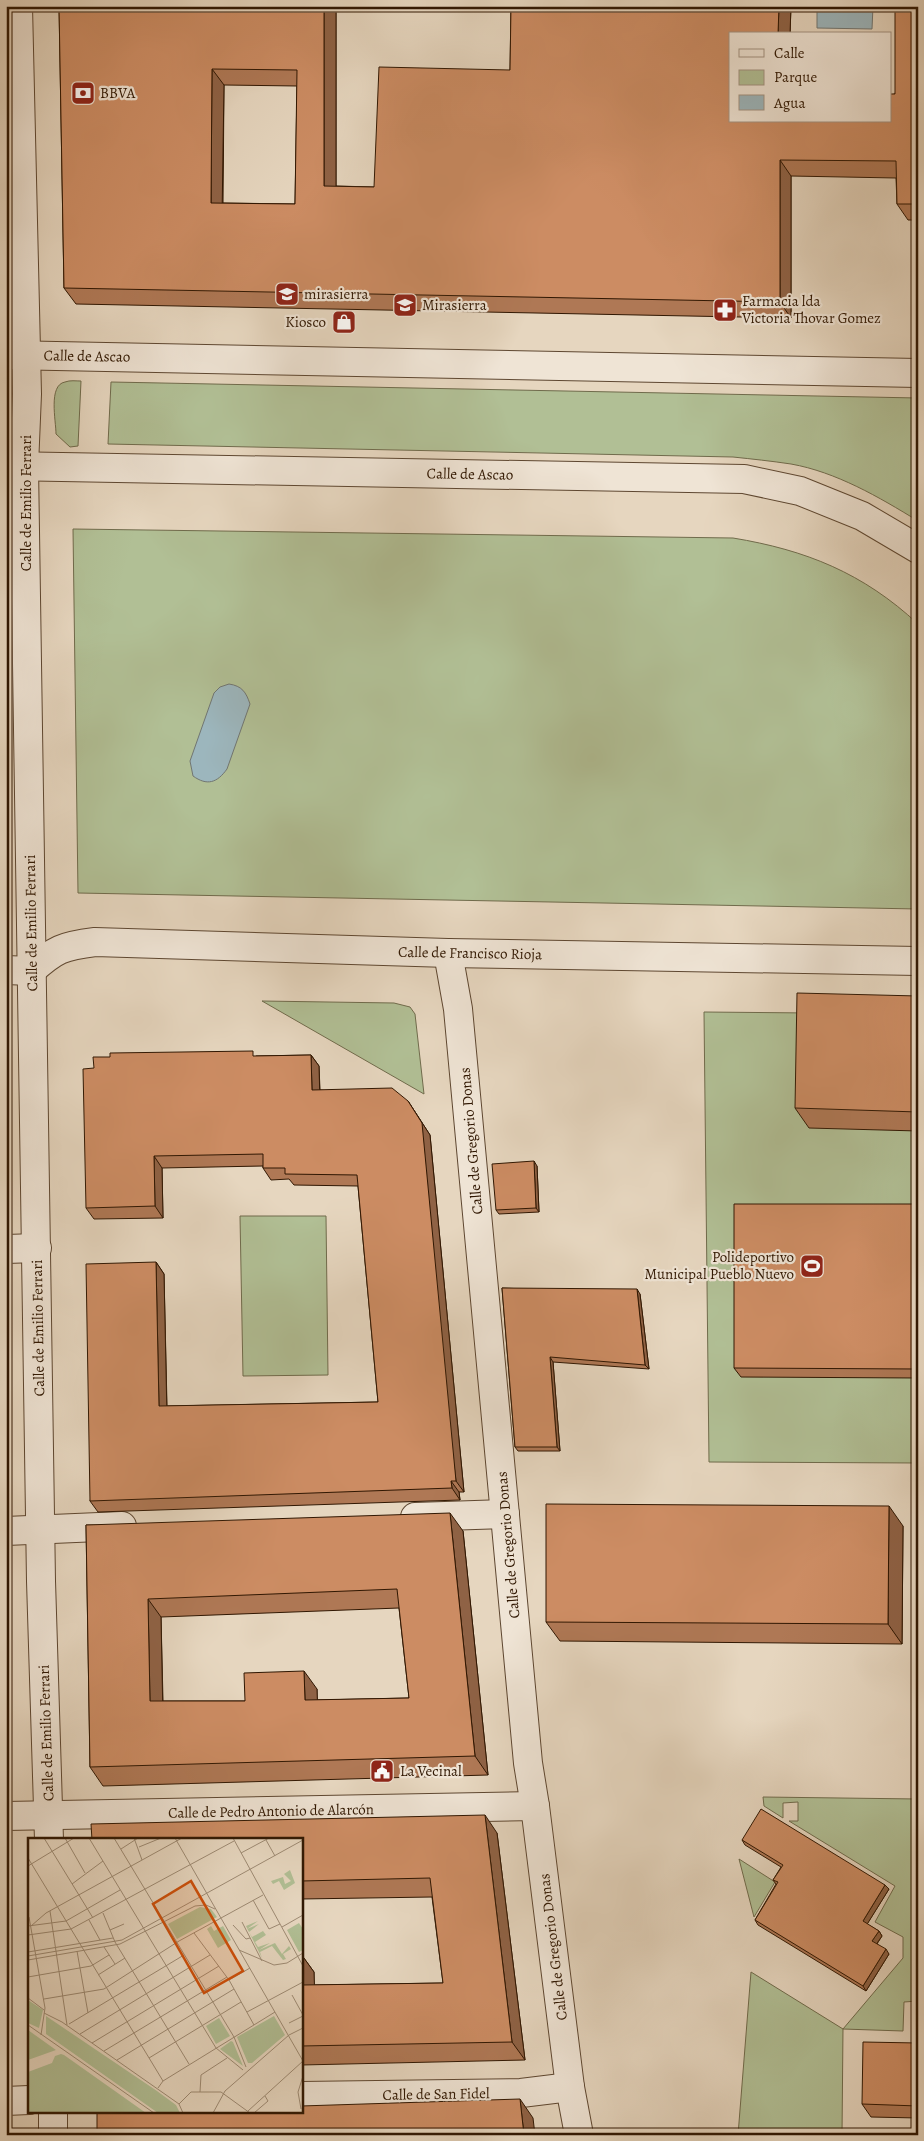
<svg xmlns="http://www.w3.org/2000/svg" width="924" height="2141" viewBox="0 0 924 2141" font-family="Alegreya,serif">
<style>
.green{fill:#b1bf95;stroke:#706b4c}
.water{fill:#9cb6bd;stroke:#717672}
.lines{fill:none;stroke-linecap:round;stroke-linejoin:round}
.minor-casing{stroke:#5e4731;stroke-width:30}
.tertiary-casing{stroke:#5e4731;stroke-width:30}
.minor{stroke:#efe4d5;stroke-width:28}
.tertiary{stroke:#efe4d5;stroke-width:28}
.wall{fill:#af7855;stroke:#301702;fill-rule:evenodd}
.shaded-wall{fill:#8f6245;stroke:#301702}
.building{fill:#cc8c63;stroke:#301702;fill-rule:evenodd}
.labels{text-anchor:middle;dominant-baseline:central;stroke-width:4.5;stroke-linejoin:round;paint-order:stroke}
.poi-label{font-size:15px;fill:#301702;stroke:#efe4d5;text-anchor:start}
.street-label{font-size:15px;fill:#301702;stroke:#efe4d5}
.inset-road{fill:none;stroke:#9d8a73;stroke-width:1}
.view{fill:#cc4f0a;fill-opacity:0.15;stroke:#cc4f0a;stroke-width:2.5}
.inset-edge{fill:none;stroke:#301702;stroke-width:2.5}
</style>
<rect width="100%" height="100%" fill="#e6d6bf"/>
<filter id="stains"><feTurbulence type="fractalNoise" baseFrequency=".004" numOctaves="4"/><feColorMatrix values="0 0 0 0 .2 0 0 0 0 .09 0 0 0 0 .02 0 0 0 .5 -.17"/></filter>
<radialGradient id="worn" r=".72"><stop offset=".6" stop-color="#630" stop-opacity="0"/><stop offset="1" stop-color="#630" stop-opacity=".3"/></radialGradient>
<g class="green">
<path d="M81,381l-3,65 -8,1 -14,-13c0,-13 -8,-49 9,-52 5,-2 11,-1 16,-1z"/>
<path d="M111,382l807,16v123c-39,-24 -82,-49 -127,-57 -20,-3 -39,-5 -58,-7l-625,-13z"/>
<path d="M73,529l660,9c73,12 130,35 185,86v285l-840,-16z"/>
<polygon points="262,1001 394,1003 410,1007 415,1014 424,1094"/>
<polygon points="704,1012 811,1013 918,1131 918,1463 709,1462"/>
<polygon points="240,1216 326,1216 328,1375 243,1376"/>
<polygon points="763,1797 918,1799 918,2001 904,2002 903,2031 843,2029 842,2135 738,2135 751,1972 843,2029 903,1958 903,1937 875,1922 895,1886 789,1821 798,1821 798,1802 783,1803 783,1818 764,1806"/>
<polygon points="739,1859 775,1882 754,1917"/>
</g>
<g class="water">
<polygon points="817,6 873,6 872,29 817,28"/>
<path d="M229,684c13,2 17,8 21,20l-23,65c-10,14 -20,17 -34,7l-3,-15 24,-68 6,-6z"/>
</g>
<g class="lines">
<g class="minor-casing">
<g id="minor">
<polyline points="18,6 27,394 24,466 41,1581 49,1840"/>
<polyline points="448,953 458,1009 528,1763 535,1806 570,2087 579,2135"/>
<polyline points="6,970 31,971"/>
<path d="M31,971c24,-22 32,-25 64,-29l353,11 470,8"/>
<polyline points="6,1249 37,1248"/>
<polyline points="415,1517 505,1514"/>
<polyline points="6,1531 122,1526"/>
<polyline points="6,1816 535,1806"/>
<polyline points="301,2096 521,2093 570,2087"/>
<polyline points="6,2101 29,2100"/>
<polyline points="53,2112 53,2135"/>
</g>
</g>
<g class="tertiary-casing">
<g id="tertiary">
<polyline points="6,355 918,373"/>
<polyline points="6,466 744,479 800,491 862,516 918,549"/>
</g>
</g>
<use href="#minor" class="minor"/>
<use href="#tertiary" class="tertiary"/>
</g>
<g class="wall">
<path d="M59,6h277v180l38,1 136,-117 1,-64h280l-1,28h-60v87l165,-27 23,-88v214h-10l-11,-16 -1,-26 -105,-2v142l-715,-14 -12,-16zM224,85l73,1 -2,118 -72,-1z"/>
<polygon points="918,996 918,1131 809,1128 795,1108"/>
<polygon points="311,1055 319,1066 320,1090 408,1101 430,1135 464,1492 459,1492 460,1500 98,1512 90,1501 156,1262 164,1274 167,1406 378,1402 358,1186 294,1185 289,1179 271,1180 263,1168 263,1166 162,1168 163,1218 94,1219 86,1208 256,1056"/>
<polygon points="537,1166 539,1212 499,1214 496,1210"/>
<polygon points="918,1204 918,1378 741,1377 734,1368"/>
<polygon points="502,1288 640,1294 649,1369 553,1362 560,1451 518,1451 515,1447"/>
<path d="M86,1525l377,6 25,244 -385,11 -13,-19zM399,1608l10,90 -92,2v-11l-72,12h-82l-2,-84z"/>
<polygon points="903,1526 902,1644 560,1641 546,1622"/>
<polygon points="497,1833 525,2060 301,2065 301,1954 314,1972 314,1985 443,1983 432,1897 301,1899 301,1840"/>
<polygon points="742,1840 885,1885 889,1889 867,1924 879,1931 882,1936 877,1944 889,1954 866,1991 758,1925 755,1920 776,1884 773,1880 781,1867 745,1845"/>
<polygon points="918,2043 918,2118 871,2117 862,2104"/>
</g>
<g class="shaded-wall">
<polygon points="324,6 336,6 336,203 324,186"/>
<polygon points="779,6 791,6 790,34 778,34"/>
<polygon points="212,69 224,85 222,219 211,203"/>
<polygon points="780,160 791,176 791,318 780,302"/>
<polygon points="311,1055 319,1066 320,1102 312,1090"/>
<polygon points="408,1101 430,1135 464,1492 456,1481"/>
<polygon points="154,1156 162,1168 163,1218 155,1206"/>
<polygon points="534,1161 537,1166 539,1212 536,1208"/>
<polygon points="156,1262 164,1274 167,1418 159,1406"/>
<polygon points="637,1289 640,1294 649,1369 645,1365"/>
<polygon points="550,1357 553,1362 560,1451 557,1447"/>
<polygon points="451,1481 459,1492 460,1500 452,1488"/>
<polygon points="889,1506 903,1526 902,1644 888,1624"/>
<polygon points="450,1513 463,1531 488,1775 475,1756"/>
<polygon points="148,1599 161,1617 163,1720 150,1701"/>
<polygon points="304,1671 317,1689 318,1719 305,1700"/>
<polygon points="485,1815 497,1833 525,2060 512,2042"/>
<polygon points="885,1885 889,1889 866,1926 863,1921"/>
<polygon points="879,1931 882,1936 875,1946 872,1941"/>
<polygon points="886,1949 889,1954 866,1991 863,1986"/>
<polygon points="301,1954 314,1972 315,2003 302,1985"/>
<polygon points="520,2099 533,2118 535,2135 524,2135"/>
</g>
<g class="building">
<path d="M59,6h265v180l50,1 5,-120 131,3 1,-64h268l-1,28h-48v87h160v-27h5v-88h23v198h-21l-1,-43 -116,-1v142l-716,-14zM212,69l85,1 -2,134 -84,-1z"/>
<polygon points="797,993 918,996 918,1112 795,1108"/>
<polygon points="253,1051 253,1056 311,1055 312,1090 392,1088 408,1101 422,1123 456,1481 451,1481 452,1488 90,1501 86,1264 156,1262 159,1406 378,1402 357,1175 285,1174 285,1168 263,1168 263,1154 154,1156 155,1206 86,1208 83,1069 94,1068 93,1057 110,1057 110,1053"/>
<polygon points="534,1161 536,1208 496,1210 492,1164"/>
<polygon points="734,1204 918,1204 918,1369 734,1368"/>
<polygon points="502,1288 637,1289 645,1365 550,1357 557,1447 515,1447"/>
<polygon points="546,1504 889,1506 888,1624 546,1622"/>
<path d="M450,1513l25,243 -385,11 -4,-242zM397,1589l12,109 -104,2 -1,-29 -60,2 1,28h-95l-2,-102z"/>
<polygon points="761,1809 885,1885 863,1921 879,1931 872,1941 886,1949 863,1986 755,1920 778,1882 773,1880 783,1865 742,1840"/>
<polygon points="485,1815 512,2042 301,2046 301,1954 302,1985 443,1983 430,1878 301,1881 301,1840 92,1840 91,1824"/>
<polygon points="863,2042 918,2043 918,2106 862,2104"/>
<polygon points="520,2099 524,2135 97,2135 97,2112 301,2112 301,2106"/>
</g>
<defs>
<g id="bank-square" transform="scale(1.25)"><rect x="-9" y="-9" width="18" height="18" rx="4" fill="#8f2418" stroke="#efe4d5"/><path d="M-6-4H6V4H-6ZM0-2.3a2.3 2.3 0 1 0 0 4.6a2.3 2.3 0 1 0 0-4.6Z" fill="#fff"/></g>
<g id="school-square" transform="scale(1.25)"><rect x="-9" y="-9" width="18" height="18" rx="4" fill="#8f2418" stroke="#efe4d5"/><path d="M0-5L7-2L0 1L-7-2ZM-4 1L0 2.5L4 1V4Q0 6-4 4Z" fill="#fff"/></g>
<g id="pharmacy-square" transform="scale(1.25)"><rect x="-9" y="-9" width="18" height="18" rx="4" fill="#8f2418" stroke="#efe4d5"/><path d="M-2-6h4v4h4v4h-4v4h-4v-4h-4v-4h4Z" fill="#fff"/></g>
<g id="shop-square" transform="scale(1.25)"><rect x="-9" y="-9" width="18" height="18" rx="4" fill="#8f2418" stroke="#efe4d5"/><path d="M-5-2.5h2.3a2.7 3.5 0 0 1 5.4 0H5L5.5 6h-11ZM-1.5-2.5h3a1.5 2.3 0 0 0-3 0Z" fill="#fff"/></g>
<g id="stadium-square" transform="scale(1.25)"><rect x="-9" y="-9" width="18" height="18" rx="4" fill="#8f2418" stroke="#efe4d5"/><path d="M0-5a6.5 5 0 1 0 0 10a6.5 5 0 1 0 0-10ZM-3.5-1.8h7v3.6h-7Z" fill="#fff"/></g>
<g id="civic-square" transform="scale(1.25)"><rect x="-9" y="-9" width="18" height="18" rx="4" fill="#8f2418" stroke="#efe4d5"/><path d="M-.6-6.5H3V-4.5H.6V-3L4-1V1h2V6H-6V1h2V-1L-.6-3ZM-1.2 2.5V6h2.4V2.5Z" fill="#fff"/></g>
</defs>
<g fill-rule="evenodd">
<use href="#bank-square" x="83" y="93"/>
<use href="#school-square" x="287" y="294"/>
<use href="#school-square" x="405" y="305"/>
<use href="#pharmacy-square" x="725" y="310"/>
<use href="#shop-square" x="344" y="322"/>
<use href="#stadium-square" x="812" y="1266"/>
<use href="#civic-square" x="382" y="1771"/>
</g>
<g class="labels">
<g class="poi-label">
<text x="100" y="93">BBVA</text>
<text x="304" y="294">mirasierra</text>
<text x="742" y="301">Farmacia lda<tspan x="742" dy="17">Victoria Thovar Gomez</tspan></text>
<text x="422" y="305">Mirasierra</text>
<text x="326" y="322" text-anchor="end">Kiosco</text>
<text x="794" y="1257" text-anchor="end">Polideportivo<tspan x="794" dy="17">Municipal Pueblo Nuevo</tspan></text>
<text x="400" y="1771">La Vecinal</text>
</g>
<g class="street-label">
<text transform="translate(87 356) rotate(1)">Calle de Ascao</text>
<text transform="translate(470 474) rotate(1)">Calle de Ascao</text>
<text transform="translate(26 503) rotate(-90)">Calle de Emilio Ferrari</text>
<text transform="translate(31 923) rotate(-91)">Calle de Emilio Ferrari</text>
<text transform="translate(470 953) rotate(1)">Calle de Francisco Rioja</text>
<text transform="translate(471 1141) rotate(-95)">Calle de Gregorio Donas</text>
<text transform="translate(38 1328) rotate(-91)">Calle de Emilio Ferrari</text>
<text transform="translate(508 1545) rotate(-95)">Calle de Gregorio Donas</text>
<text transform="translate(46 1733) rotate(-92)">Calle de Emilio Ferrari</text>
<text transform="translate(271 1811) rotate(-1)">Calle de Pedro Antonio de Alarcón</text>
<text transform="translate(553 1947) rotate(-97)">Calle de Gregorio Donas</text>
<text transform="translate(436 2094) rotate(-1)">Calle de San Fidel</text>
</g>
</g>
<g transform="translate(28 1838)">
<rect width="275" height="275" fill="#e6d6bf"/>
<path d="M262,32l5,13 -11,7 -5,-9 -6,3 -2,-3 12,-4 2,7 6,-3 -7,-7zM172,69l11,2 6,8 -40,22 -9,-15zM230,83l-11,8 12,-5 -10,8 3,5 11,-6 3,4 -11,7 3,5 12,-4 -11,7 16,-7 7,11 7,-8 2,3 -8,5 3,5 -3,1 -11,-14 -12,6 2,6 -16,-32zM271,85l4,6v21l-4,2 -12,-22zM183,88l3,5 9,-5 8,14 -13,8 -11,-19zM0,162l15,10 -4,18 -11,-5zM18,178l111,75 19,14 4,8h-22l-112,-79zM246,178l11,19 -33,28h-4l-11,-26zM191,180l11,18 -14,8 -10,-18zM0,192l28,20 -28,10zM203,203l2,1 10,24 -23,-17zM33,216l3,1 82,58h-118v-41l24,-9 3,-7z" fill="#b1bf95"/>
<path class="inset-road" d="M16,0l49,80M37,0l20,35M61,0l127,210 27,22M86,0l120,199 12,30M106,0l8,22M147,0l128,223M205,0l70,128M238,2l9,16M111,9l22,-9M93,11l17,-11M213,15l28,-15M0,20l135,223 -5,7M0,28l46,-28M44,46l31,-23M225,62l16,29 11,-5M22,73l17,114M75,75l12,29 74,122M1,79l16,91 -4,27M61,82l11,20M214,84l20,39M205,87l13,14 4,-1M0,88l38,-5 54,-31M3,88l15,-13 136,-75M254,89l21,-12M82,92l14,-6M166,95l35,47 25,45M0,97l43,-6 163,-88M76,109l11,17M211,112l35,15 13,-2 16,-10M49,113l11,62M0,114l85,-14M0,118l94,-16 181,-100M0,122l92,-16 75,-38 11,-1 9,4M70,137l27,-17M0,139l63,-11 18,-11M201,142l21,-12M264,157l11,20M0,160l16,12M16,161l60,-10 75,-48 84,-46M219,174l56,-30M16,175l18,9 117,82 4,9M261,185l14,-7M41,186l115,-69M0,187l126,88M52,196l130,-79M64,205l127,-77M76,213l123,-74M121,220l92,-56M89,222l117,-71M135,243l112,-69M172,254l1,-17 26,-17M151,266l12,-12h30l29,21M273,271l-3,-17 5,-16M220,273l55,-50M185,275l12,-22 64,-56 14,-7M226,275l14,-12 -3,-5"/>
<path class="view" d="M163,43l52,90 -39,22 -51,-89z"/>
<rect width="275" height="275" class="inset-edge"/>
</g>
<rect width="924" height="2141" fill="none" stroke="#e6d6bf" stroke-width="25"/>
<rect x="8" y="8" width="909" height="2126" fill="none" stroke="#301702" stroke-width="2.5"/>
<rect x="12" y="12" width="899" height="2116" fill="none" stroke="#301702"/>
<rect x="729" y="32" width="162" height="90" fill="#efe4d5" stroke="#a39281"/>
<rect x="739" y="49" width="25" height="8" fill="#efe4d5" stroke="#a39281"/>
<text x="774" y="58" font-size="15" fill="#301702">Calle</text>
<rect x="739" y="70" width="25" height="15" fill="#b1bf95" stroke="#a39281"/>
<text x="774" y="82" font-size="15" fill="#301702">Parque</text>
<rect x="739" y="95" width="25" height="15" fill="#9cb6bd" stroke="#a39281"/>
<text x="774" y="108" font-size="15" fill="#301702">Agua</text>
<rect width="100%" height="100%" filter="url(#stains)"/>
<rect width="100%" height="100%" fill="url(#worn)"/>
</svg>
